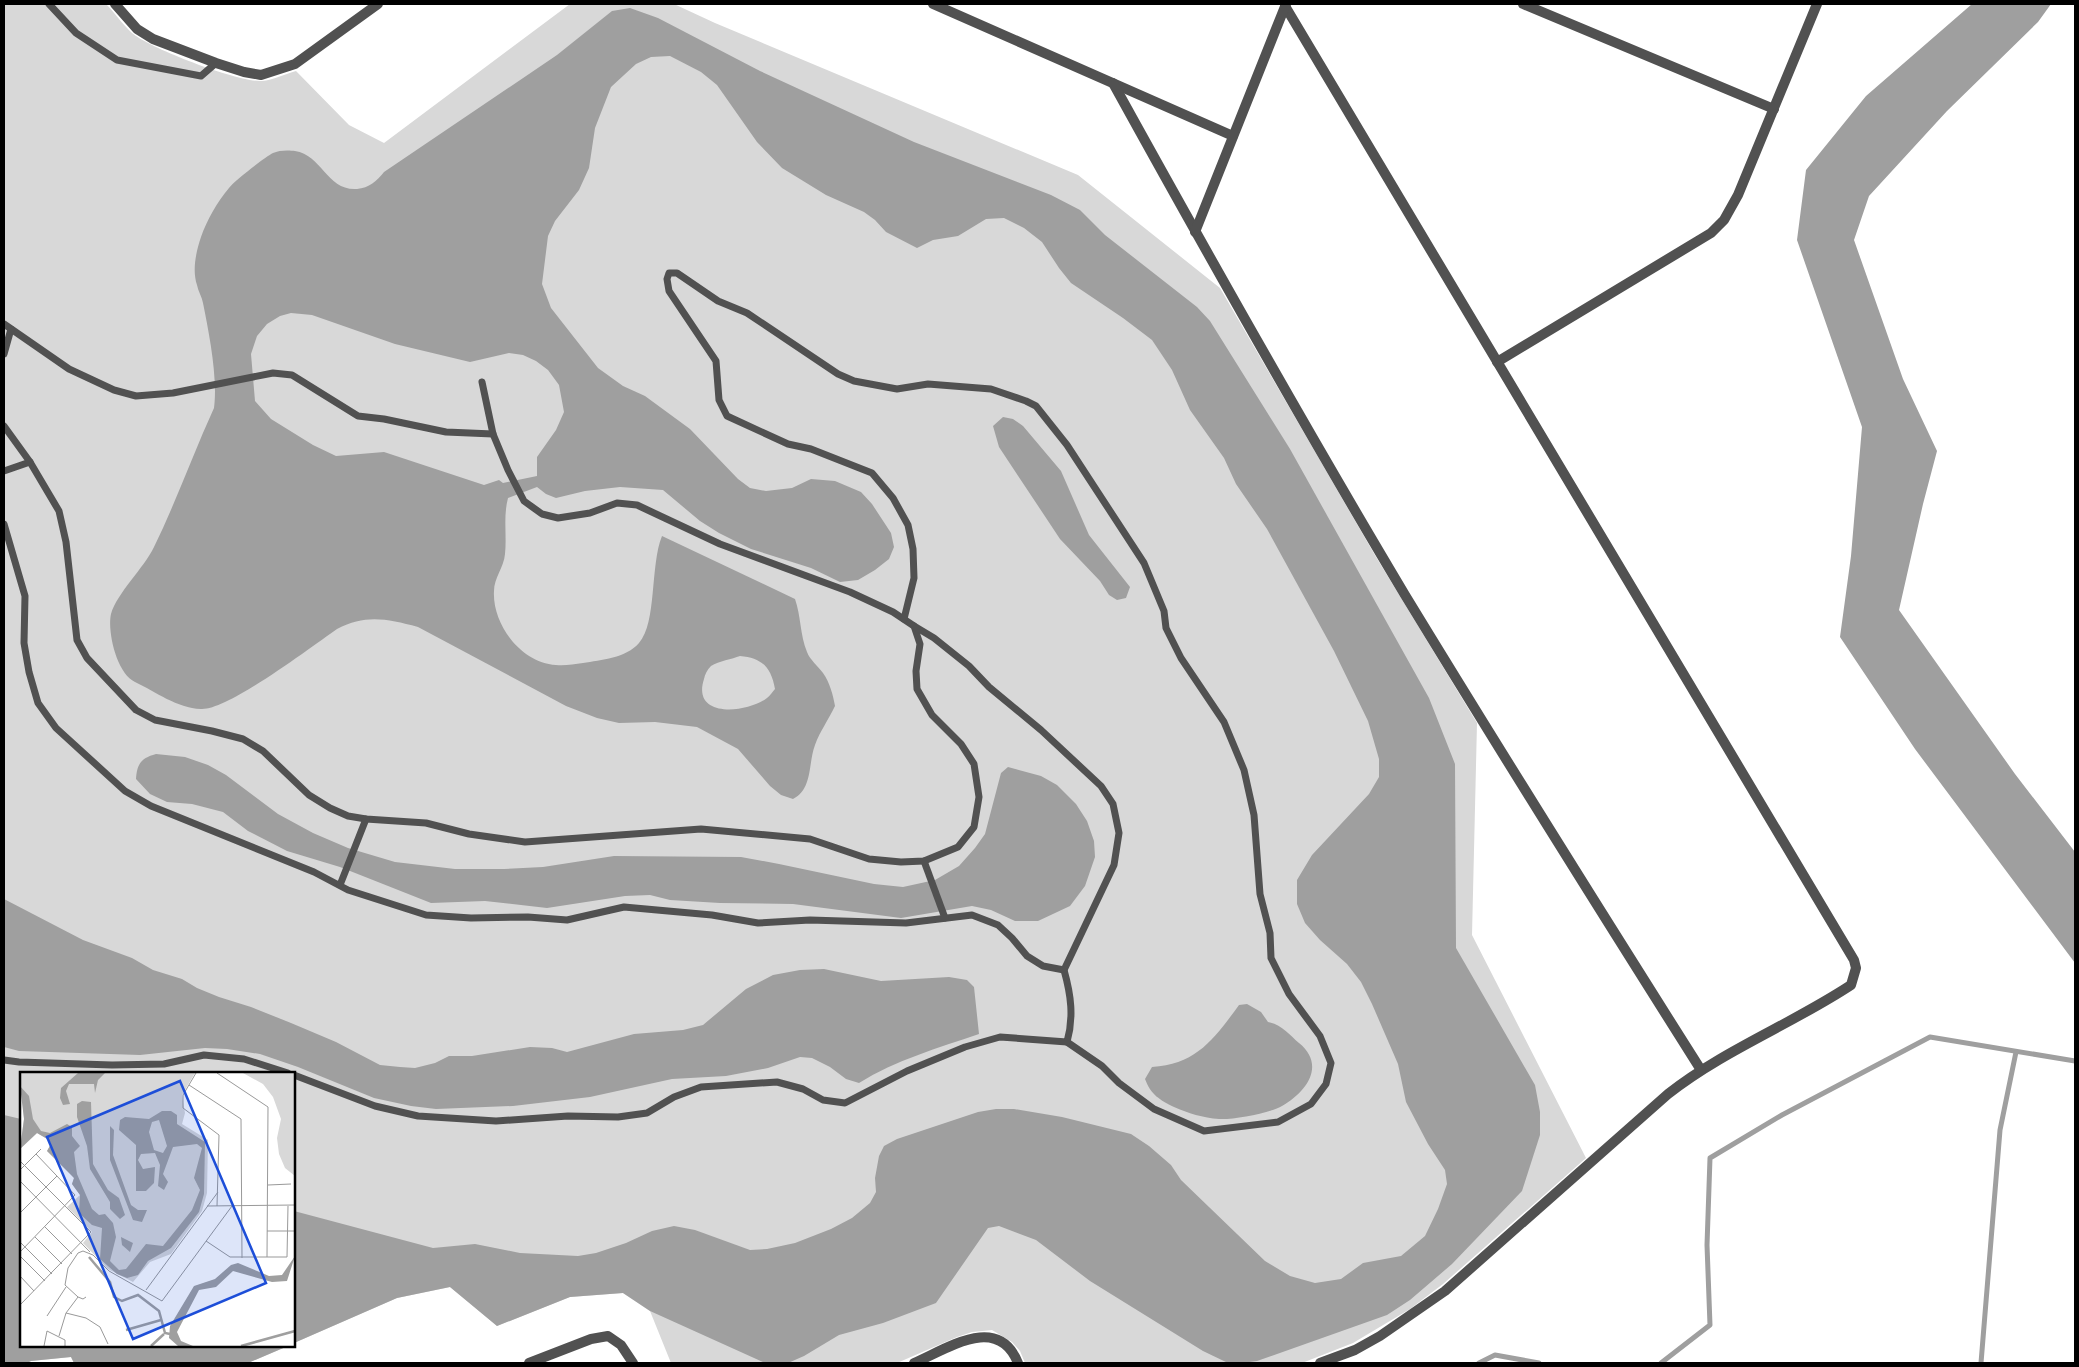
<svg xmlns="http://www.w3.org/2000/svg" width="2079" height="1367" viewBox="0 0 2079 1367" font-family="Overpass,sans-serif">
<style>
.green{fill:#d8d8d8}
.water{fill:#9f9f9f;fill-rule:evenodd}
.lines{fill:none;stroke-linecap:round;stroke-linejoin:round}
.stream{stroke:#9f9f9f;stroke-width:5}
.service{stroke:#515151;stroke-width:7}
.minor{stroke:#515151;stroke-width:10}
.inset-river{fill:none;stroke:#9f9f9f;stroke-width:2.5}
.inset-road{fill:none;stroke:#999;stroke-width:1}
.view{fill:#1d4ed8;fill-opacity:0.15;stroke:#1d4ed8;stroke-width:2.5}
.inset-edge{fill:none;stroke:#000;stroke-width:2.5}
</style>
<rect width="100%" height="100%" fill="#fff"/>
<path class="green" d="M4,4h102c9,9 17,21 26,29 17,15 108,50 130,48 11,-1 23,-7 34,-10l53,54 35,18 186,-139h104l41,19 363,152 142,113 156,269 101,166 -5,212 114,223 -143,126 -33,25 -57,34 -51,20h-277l-5,-12 -8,-9 -20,-12 -20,2 -15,5 -60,26h-226l-21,-52 -27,-18 -53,4 -73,29 -47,-39 -53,11 -103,45v-270h-273v273h267l-40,17h-174l-3,-6 -40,4 -4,2h-23z"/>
<g class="water">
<polygon points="1972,4 2051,4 2038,22 1947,111 1869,196 1854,240 1903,379 1937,451 1923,504 1899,610 2015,774 2075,852 2075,963 1915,749 1840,637 1851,556 1862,427 1797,240 1806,170 1866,96"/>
<path d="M630,8l28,10 102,53 154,71 137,53 29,15 25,25 92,72 13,14 80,128 139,249 26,66 1,184 79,137 5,27v23l-18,56 -70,73 -42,36 -23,15 -130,46 -15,2h-14l-25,-12 -113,-70 -54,-41 -37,-14 -11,2 -52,75 -53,20 -44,12 -35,21 -16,7h-23l-115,-52 -27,-18 -53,4 -73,29 -47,-39 -53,11 -103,45v-132l139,37 42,-4 45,9 58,3 18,-3 30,-10 26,-12 22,-5 21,4 55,20 17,-1 28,-6 36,-14 21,-11 18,-15 6,-11 -1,-14 4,-22 5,-10 13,-7 81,-27 18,-3h18l48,8 69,17 18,12 22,19 10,15 84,81 25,15 25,7 26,-4 22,-16 38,-7 24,-20 13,-27 9,-25 -2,-14 -17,-26 -22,-42 -8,-38 -26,-60 -11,-22 -14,-18 -27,-24 -15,-17 -8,-19v-24l15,-25 57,-61 10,-17v-18l-11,-38 -34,-70 -67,-122 -31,-45 -12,-26 -34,-48 -18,-40 -20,-30 -29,-22 -52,-35 -12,-15 -17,-26 -18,-14 -20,-10 -18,1 -28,17 -25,4 -16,8 -31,-16 -11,-12 -11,-8 -38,-17 -44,-27 -25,-26 -40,-57 -16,-13 -31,-16 -19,1 -15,7 -25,23 -16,41 -6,40 -10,22 -24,31 -7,15 -6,48 9,24 47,60 25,18 22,10 45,33 48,50 12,9 16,3 26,-3 19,-9 24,2 26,11 11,12 19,29 3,14 -5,12 -14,11 -17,10 -18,2 -29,-14 -60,-19 -32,-16 -19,-12 -37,-31 -43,-3 -35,4 -29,7 -10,-4 -9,-7 -29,11c-5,19 -1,37 -3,56 -1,13 -11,24 -11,37 -2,33 27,72 62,74 9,1 18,-1 27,-2 18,-3 43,-5 56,-20 18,-20 11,-78 23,-107l133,63c6,17 5,36 12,53 3,8 11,14 16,21 7,10 10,22 12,33 -6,13 -15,25 -20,39 -7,18 -2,44 -22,54l-12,-4 -11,-9 -32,-37 -41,-22 -42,-5 -36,1 -22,-5 -31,-12 -148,-79c-31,-8 -52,-13 -81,2 -26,18 -110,82 -136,80 -24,-1 -45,-17 -66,-27 -18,-8 -28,-50 -24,-68 6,-21 33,-46 43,-67 22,-45 39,-93 60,-139 4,-30 -5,-75 -11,-105 -1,-6 -5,-12 -6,-18 -5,-15 -1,-33 4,-48 6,-17 16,-35 28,-49 5,-7 36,-31 44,-35 6,-3 16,-3 22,-2 27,4 32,40 62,38 12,-1 20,-8 27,-17l173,-117 55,-44zM291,313l21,2 83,29 75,18 39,-9 14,2 13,6 12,9 11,15 5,27 -8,18 -19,27v19l-34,7 -4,-3 -15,5 -100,-33 -48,4 -23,-11 -42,-26 -16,-18 -4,-47 6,-18 10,-12 13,-8zM740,656c22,2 31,11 35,33 -2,2 -5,7 -8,9 -19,15 -76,21 -63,-19 1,-5 3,-9 7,-13 8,-5 21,-7 29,-10z"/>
<polygon points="1003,417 1013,419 1023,426 1061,471 1089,535 1130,587 1126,598 1117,600 1109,595 1100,581 1060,539 999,447 993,426"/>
<path d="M156,754l29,3 23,8 18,10 52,39 35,19 35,15 47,14 60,7h49l39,-2 71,-11 127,1 38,7 95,20 29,3 32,-7 24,-14 16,-18 10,-14 16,-61 7,-6 33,9 16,9 19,19 11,17 7,20 1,16 -10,29 -15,20 -32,15h-23l-24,-11 -19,-4 -71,12 -108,-14 -73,-1 -50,-3 -20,-5 -25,1 -78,12 -62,-7 -54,2 -91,-36 -53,-16 -39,-20 -25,-19 -31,-8 -25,-2 -17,-8 -14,-15c1,-15 5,-21 20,-25z"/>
<path d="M4,899l79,41 49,18 21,12 29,9 15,9 22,9 32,10 40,16 45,19 44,23 20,2 15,1 20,-5 14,-7h23l58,-9 22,1 15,4 67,-18 49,-4 20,-5 43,-36 27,-14 27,-5 24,-1 57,12 68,-4 18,3 7,7 5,47c-41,14 -83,26 -120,49l-13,-4 -16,-12 -18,-9 -12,-1 -32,11 -42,8 -54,3 -82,18 -77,9 -77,3 -25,-3 -37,-8 -76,-31 -38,-13 -33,-5 -22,-1 -65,7 -121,-4 -15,-4z"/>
<path d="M1247,1004l14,8 7,10c13,2 22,13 31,21 27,22 8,49 -17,63 -12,7 -49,14 -63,13 -16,-1 -31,-6 -45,-12 -14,-7 -23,-12 -29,-28l7,-12c45,-3 62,-28 87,-62z"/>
<polygon points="4,1115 21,1119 21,1346 288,1346 248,1363 74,1363 71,1357 31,1361 27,1363 4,1363"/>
</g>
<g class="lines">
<g class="stream">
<polyline points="1479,1363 1495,1355 1539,1363"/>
<polyline points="1661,1363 1710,1325 1707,1245 1710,1158 1782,1115 1930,1037 2075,1061"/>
<polyline points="1981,1363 2000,1130 2016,1052"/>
</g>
<g class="service">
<polyline points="49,4 76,33 117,60 201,76 216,63"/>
<polyline points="4,324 69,369 114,390 136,396 173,393 273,373 292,375 358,416 384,419 446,432 493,434"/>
<polyline points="4,354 11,329"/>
<polyline points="4,426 30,462 59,511 66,542 77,640 87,658 136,710 155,720 212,731 243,739 263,751 309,795 330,808 348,816 366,819 426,823 469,834 525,842 701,829 810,839 869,859 901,862 924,861 958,847 974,827 979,797 974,764 961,744 932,715 917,689 916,671 920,644 914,626 893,612 850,592 720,544 637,505 617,503 590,513 558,518 542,514 524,501 508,470 493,434 482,382"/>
<polyline points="4,471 30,462"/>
<polyline points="4,524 25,596 24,643 29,672 38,703 56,728 125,791 151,806 314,872 348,890 426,915 471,918 528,917 567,920 624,907 712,915 758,923 810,920 906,923 972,915 998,925 1012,938 1027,956 1043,966 1064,970 1114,865 1119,833 1113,804 1101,786 1041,730 989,687 969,666 934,638 914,626"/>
<polyline points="904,619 914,578 913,549 908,525 893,498 872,473 811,449 788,444 727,416 719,400 716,361 669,291 667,279 669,273 677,273 718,301 747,313 838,374 854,381 897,389 928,384 991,389 1026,401 1036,406 1067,445 1144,563 1164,611 1166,628 1181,658 1224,722 1244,770 1254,815 1260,894 1270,933 1271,958 1289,994 1320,1036 1331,1063 1326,1084 1311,1104 1278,1122 1204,1131 1154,1109 1119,1083 1102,1066 1067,1042"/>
<polyline points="924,861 945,918"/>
<polyline points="340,885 366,819"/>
<polyline points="4,1060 19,1062 112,1065 164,1064 204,1055 244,1059 288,1073"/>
<path d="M294,1075l81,31 43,10 78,5 72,-5 50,1 29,-4 27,-16 27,-10 76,-5 26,7 20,11 22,3 62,-32 58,-24 35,-10 67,5c7,-25 4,-47 -3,-72"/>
</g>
<g class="minor">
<polyline points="115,4 137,29 153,39 216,63 244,72 261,75 295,64 378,4"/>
<polyline points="933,4 1233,136"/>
<polyline points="1523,4 1774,109"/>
<path d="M1285,6l569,954 2,8 -5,17c-59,39 -127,65 -183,109l-223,197 -65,45 -25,14 -35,13"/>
<path d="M1113,83c95,172 191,343 292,512 97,159 196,317 296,475"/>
<polyline points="1195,232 1286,4"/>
<polyline points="1497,362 1711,233 1724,220 1738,195 1817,4"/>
<polyline points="529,1363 591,1339 608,1336 621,1345 633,1363"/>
<path d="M914,1363c33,-14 84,-50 104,0"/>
</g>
</g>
<g transform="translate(20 1072)">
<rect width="275" height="275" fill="#fff"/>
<path d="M0,1h175l-13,22 3,18 -3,11 26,16 -1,53 -5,18 -31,43 -21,8 -17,20 -25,-13 -25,-26 9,-11 -25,-25 13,-12 -8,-11 2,-6 -4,-5 -23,-22 4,-7 -2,-4 -12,-7 -17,16 4,-30zM223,1h52v103l-10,-8 -6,-14 -2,-16 4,-19 -8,-22 -10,-13z" fill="#d8d8d8"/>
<path d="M58,1h27l-7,7 -3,13 -1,-9h-25l-3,7 4,13 -7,1 -3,-7 1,-10zM0,14l9,10 4,23 8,12 9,2 17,-9 5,3v9l8,10 -6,6 3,22 15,35 7,6 6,-1 8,9 3,14 -6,24 9,9 7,-1 20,-25 17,2 29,-36 8,-20 -6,-12 8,-30 -5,-4 -24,3 -10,27 5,8 -4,8 -6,-4 2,-21 -5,-12 -14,1 -3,6 5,9 12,-2 -1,16 -8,8h-10v-46l-17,-15 1,-10 5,-3 24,2 13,-8h9l6,4v9l28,18 -1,52 -5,18 -28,36 -23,13 -10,14 -11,3 -10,-4 -17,-15 2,-31 -10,-3 -13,-12 1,-18 -8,-11 2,-6 -27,-27 4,-7 -2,-4 -12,-7 -17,16 4,-30zM139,48l8,26 -4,7 -9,-3 -5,-18 3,-10zM62,29l9,1 2,62 15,26 11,8 6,17 -5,4 -10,-10v-7l-20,-33 -3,-23 -10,-29v-13zM90,54l4,4 -1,25 18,50 7,5h9l-5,12 -9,-2 -23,-60zM101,165l12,6 -3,9 -8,-7zM275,184l-8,25 -15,1 -39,-11 -17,16 -17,3 -22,42 4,9 12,5h-15l-9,-8 1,-12 24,-40 21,-7 16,-14 7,-2 31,13 13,-1z" fill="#9f9f9f" fill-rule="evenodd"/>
<path class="inset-river" d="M69,185l21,25 4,15 8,4 16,-6 21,16 6,22 5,1M106,258l35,-10M131,274l13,-12M221,274l54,-15"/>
<path class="inset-road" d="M176,1l-13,22v13l36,27 -2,71M197,1l51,34 -1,150M169,13l52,34 1,139M0,89l71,71 -71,73M0,98l21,-21M0,109l70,71M248,113l23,-1M187,134l88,-1M0,141l37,-37M25,155l27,27M247,159h28M15,165l27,27M186,169l24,16h57l1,-51M0,170l32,32M0,180l55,-57 -39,-41M0,184l25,25M0,204l14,15M126,218l72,-98M66,225l-3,2 -5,-2 -13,-12 3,-17 10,-15 5,-2 10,4 16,16 53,30 70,-95M46,241l20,5 14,9 8,17M27,244l19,-29M39,264l7,-23 12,-16M24,274l3,-15 18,9v6"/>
<path class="view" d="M160,9l86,202 -133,56 -86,-202z"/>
<rect width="275" height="275" class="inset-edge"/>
</g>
<rect width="2079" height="1367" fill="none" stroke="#000000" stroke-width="10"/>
</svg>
